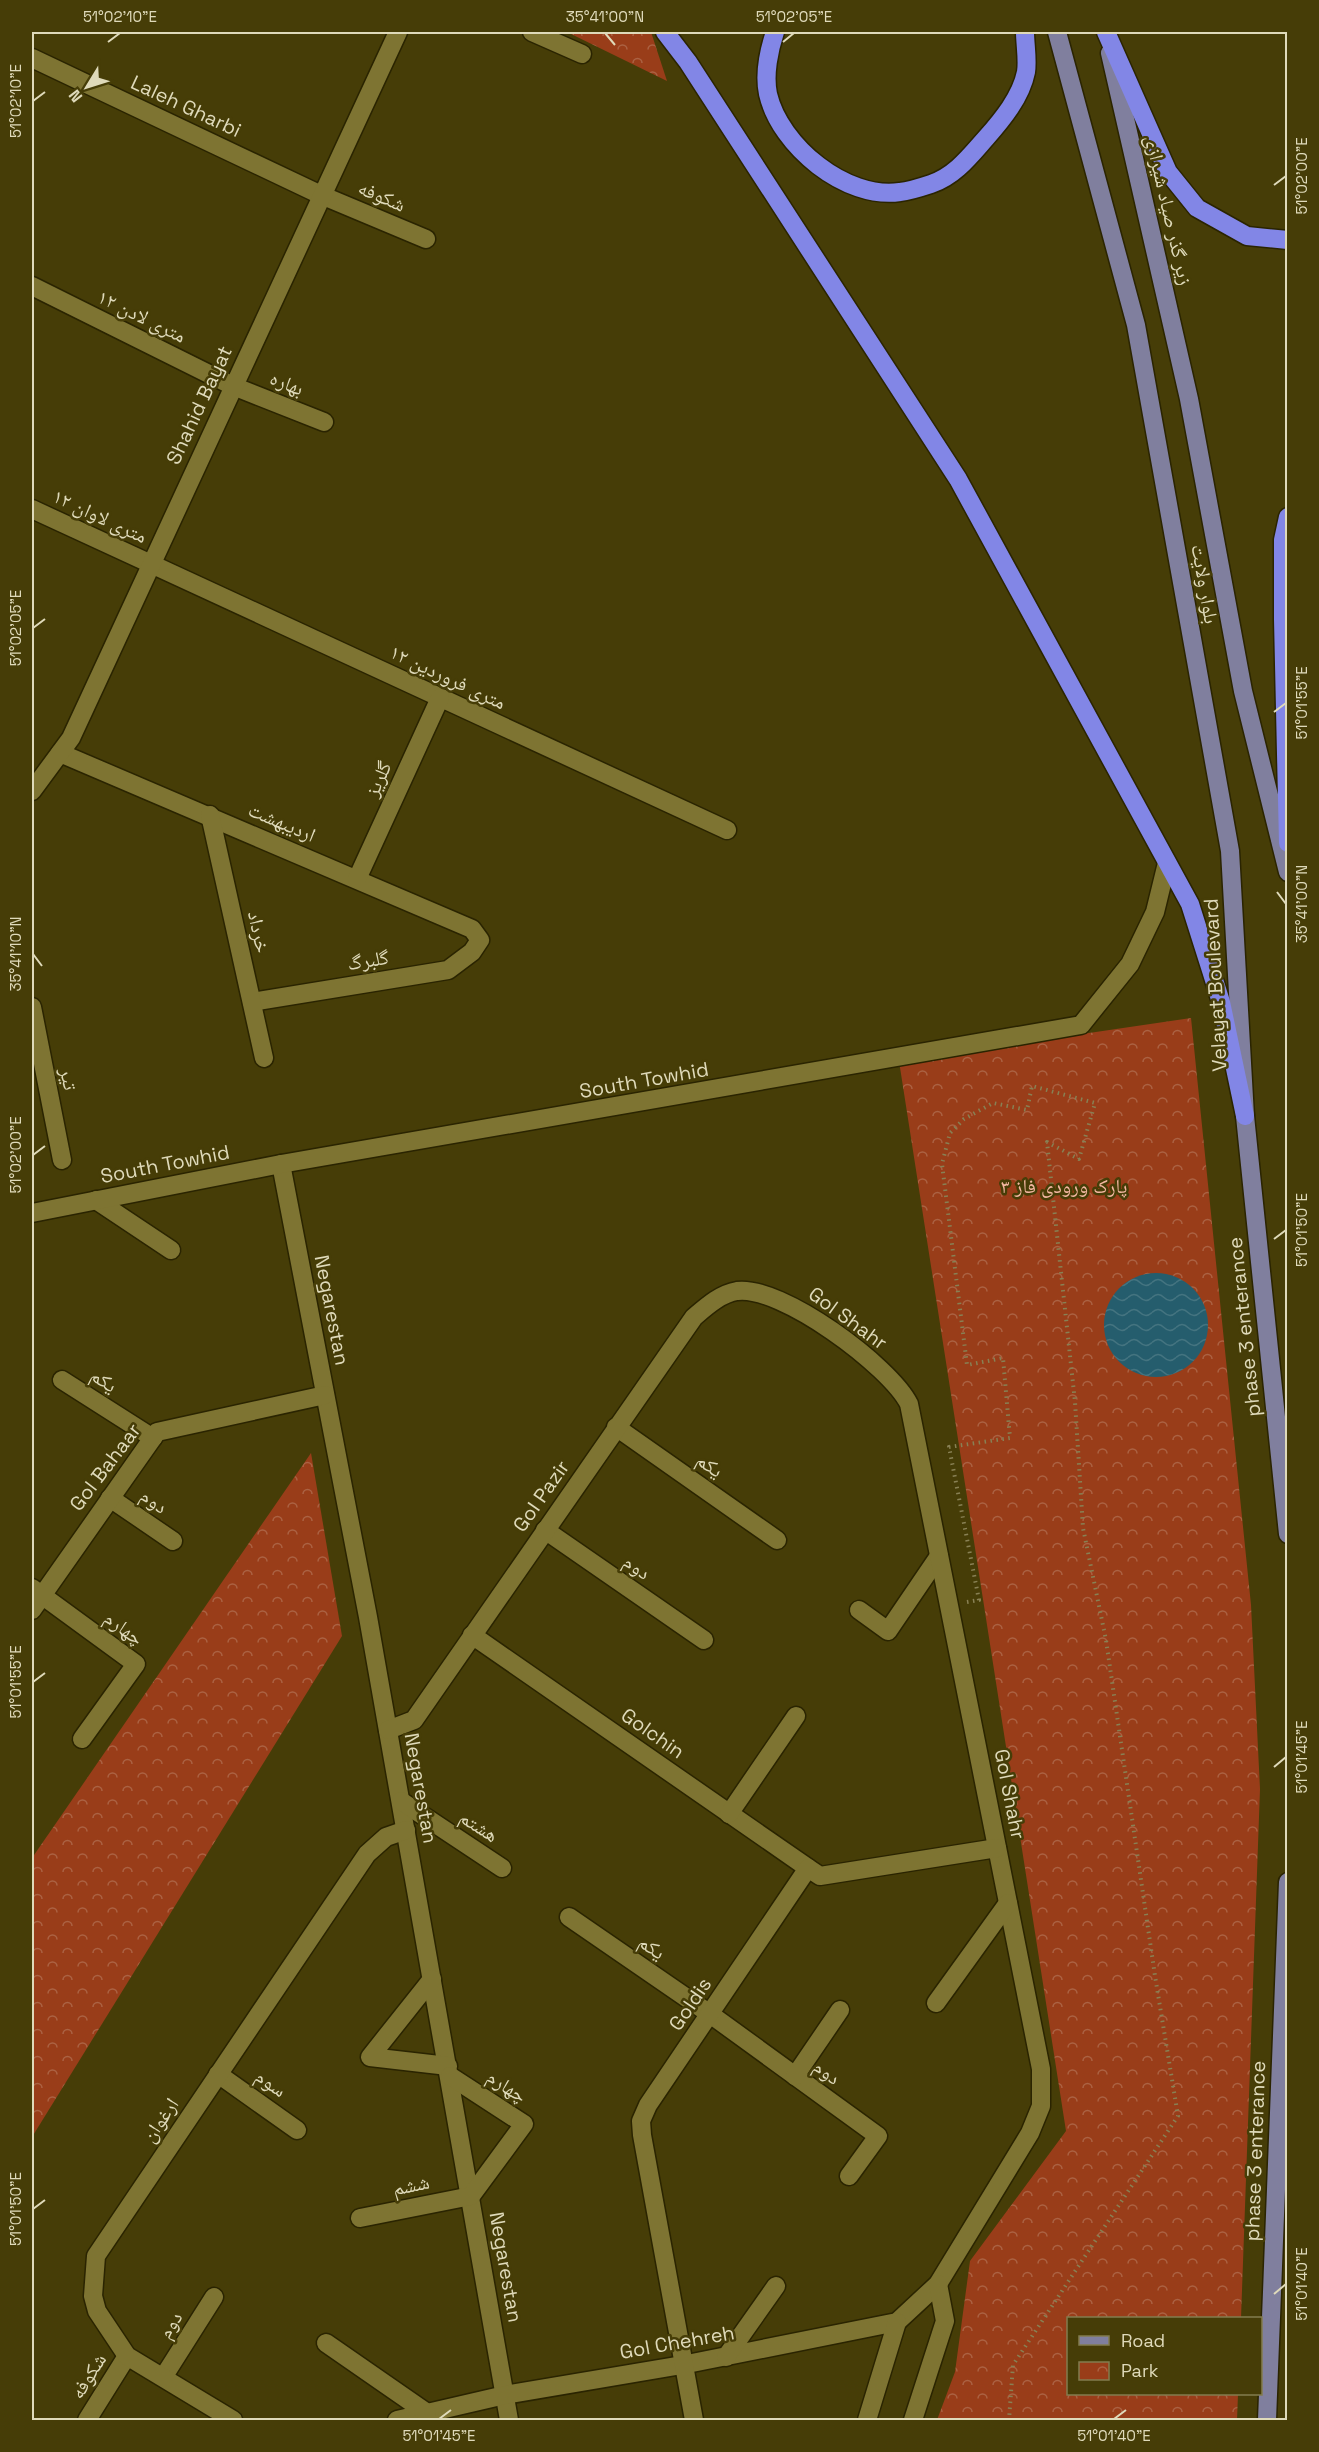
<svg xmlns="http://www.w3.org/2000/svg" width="1319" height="2452" viewBox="0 0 1319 2452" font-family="'Space Grotesk','Noto Naskh Arabic',sans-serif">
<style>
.park{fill:url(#park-crowns)}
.water{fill:url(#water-waves)}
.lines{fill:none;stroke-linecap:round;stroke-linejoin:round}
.minor-casing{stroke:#2a2401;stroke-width:21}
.major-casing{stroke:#2a2401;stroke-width:21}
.highway-casing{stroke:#2a2401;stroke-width:21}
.path{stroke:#888054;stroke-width:4;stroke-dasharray:1.5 4.5;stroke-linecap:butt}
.minor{stroke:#7e7432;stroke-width:18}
.major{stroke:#807f9e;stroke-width:18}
.highway{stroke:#8286e6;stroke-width:18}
.ticks{fill:none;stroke:#dfdaba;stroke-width:2}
.labels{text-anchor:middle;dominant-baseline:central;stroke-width:5;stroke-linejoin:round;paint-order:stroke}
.street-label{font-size:20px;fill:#dfdaba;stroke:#463d07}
.park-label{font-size:20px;fill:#f3b7a2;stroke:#463d07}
.neatline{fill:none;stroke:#dfdaba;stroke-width:2}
.ticks-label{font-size:15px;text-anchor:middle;fill:#dfdaba}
</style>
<defs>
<pattern id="park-crowns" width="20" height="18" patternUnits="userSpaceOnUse" patternTransform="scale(1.5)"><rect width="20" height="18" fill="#993d19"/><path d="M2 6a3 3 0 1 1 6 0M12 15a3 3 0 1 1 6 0" fill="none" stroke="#ab6243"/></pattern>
<pattern id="water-waves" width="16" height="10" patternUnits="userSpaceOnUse" patternTransform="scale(1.5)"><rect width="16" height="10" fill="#255d6d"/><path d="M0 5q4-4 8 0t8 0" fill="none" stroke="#447480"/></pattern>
</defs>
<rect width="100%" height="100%" fill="#463d07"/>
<g class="park">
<polygon points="567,32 651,32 667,81"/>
<polygon points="1191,1018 1251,1605 1260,1789 1241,2318 1068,2318 1068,2394 1238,2394 1237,2420 937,2420 955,2372 970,2261 1066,2131 899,1061"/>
<polygon points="311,1453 342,1636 32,2137 32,1858"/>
</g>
<circle class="water" cx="1156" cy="1325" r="52"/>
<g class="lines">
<g class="minor-casing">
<g id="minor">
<polyline points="532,32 582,54"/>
<polyline points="32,58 321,195 426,239"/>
<polyline points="32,286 233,386 324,422"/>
<polyline points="32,509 727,830"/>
<polyline points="60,753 472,929 480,940 472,952 448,970 252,1002"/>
<polyline points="32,791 71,738 398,32"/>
<polyline points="210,815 264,1058"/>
<polyline points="357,879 440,698"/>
<polyline points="32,1007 62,1160"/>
<polyline points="281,1164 368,1617 509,2420"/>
<polyline points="96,1200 171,1250"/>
<polyline points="32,1213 281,1164 1081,1025 1130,964 1155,912 1167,863"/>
<polyline points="62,1380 153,1438"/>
<polyline points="616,1427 777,1540"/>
<polyline points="110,1498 173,1541"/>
<polyline points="545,1530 704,1640"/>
<polyline points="32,1588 136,1664 82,1739"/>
<polyline points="32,1610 157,1432 325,1395"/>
<polyline points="859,1610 888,1631 939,1556"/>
<polyline points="472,1635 808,1868"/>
<path d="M388,1730l26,-10 280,-403c13,-11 26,-23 43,-26 44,-6 153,75 172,113l132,665v37l-11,27 -92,151 -41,38 -215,43 -177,30 -108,25"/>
<polyline points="401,1801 502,1868"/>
<polyline points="729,1814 796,1716"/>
<polyline points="569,1917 710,2014 878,2136 849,2176"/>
<polyline points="432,1979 370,2057 448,2066"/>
<polyline points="936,2003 1008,1903"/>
<polyline points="218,2074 297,2130"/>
<polyline points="795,2076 840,2010"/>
<polyline points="360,2218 471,2196 524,2124 450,2076"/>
<polyline points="326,2343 427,2413"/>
<polyline points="726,2357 776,2286"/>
<polyline points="164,2376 214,2297"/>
<polyline points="87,2420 127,2356"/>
<polyline points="233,2420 127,2356 97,2311 93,2296 96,2256 367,1854 386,1837 406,1830"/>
<polyline points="694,2420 642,2135 641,2121 648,2105 808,1868 820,1876 997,1848"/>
<polyline points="867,2420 897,2322"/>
<polyline points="913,2420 945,2321 938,2284"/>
</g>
</g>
<g class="major-casing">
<g id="major">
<polyline points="1057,32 1136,325 1230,851 1245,1116 1288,1534"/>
<polyline points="1110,53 1189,399 1243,691 1288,872"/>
<polyline points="1267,2420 1288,1882"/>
</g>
</g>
<g class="highway-casing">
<g id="highway">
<polyline points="665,32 688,62 958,479 1190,904 1221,1002 1245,1116"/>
<path d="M775,32c-6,18 -11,43 -7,62 12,52 78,106 132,98 10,-1 22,-5 31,-8 24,-8 39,-28 55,-46 16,-18 35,-41 40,-66 2,-12 -1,-28 -1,-40"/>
<polyline points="1106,32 1168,172 1197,208 1247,236 1288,240"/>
<polyline points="1288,517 1283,540 1283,619 1288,843"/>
</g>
</g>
<polyline class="path" points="967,1602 979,1600 949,1447 1010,1438 1003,1358 967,1365 942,1164 950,1133 964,1119 993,1103 1027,1110 1032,1086 1095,1103 1079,1159 1047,1142 1075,1402 1083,1528 1106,1640 1155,1976 1178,2116 1013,2365 1009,2420"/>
<use href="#minor" class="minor"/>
<use href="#major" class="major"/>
<use href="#highway" class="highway"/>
</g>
<path class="ticks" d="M605,33l10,12M108,42l12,-9M783,42l11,-9M33,101l12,-9M1274,185l12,-9M33,628l12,-9M1274,712l12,-9M1277,892l9,12M33,954l9,12M33,1155l12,-9M1274,1239l12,-9M33,1682l12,-9M1274,1767l12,-10M33,2209l12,-9M1274,2294l12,-10M439,2419l12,-9M1114,2419l12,-9"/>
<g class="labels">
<g class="street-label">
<text transform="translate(186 106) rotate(25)">Laleh Gharbi</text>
<text transform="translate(382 196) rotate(23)">شکوفه</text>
<text transform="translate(1169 210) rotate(77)">زیر گذر صیاد شیرازی</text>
<text transform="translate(142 316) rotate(26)">۱۲ متری لادن</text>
<text transform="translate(287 383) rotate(22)">بهاره</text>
<text transform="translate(199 405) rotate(-65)">Shahid Bayat</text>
<text transform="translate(100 516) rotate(25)">۱۲ متری لاوان</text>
<text transform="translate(1205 584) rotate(80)">بلوار ولایت</text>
<text transform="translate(448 677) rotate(25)">۱۲ متری فروردین</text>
<text transform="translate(378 779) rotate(-65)">گلریز</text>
<text transform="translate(282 822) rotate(23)">اردیبهشت</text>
<text transform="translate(259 932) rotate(78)">خرداد</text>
<text transform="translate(368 960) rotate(-9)">گلبرگ</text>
<text transform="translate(1215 985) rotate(-93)">Velayat Boulevard</text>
<text transform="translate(69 1079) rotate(79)">تیر</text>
<text transform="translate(644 1080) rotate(-10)">South Towhid</text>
<text transform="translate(165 1164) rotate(-11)">South Towhid</text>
<text transform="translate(332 1310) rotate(79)">Negarestan</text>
<text transform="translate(848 1318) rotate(36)">Gol Shahr</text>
<text transform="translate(1244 1327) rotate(-96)">phase 3 enterance</text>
<text transform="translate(104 1380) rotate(33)">یکم</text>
<text transform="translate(710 1465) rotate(35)">یکم</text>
<text transform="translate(105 1467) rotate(-53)">Gol Bahaar</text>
<text transform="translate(541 1496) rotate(-55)">Gol Pazir</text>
<text transform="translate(154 1501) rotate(35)">دوم</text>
<text transform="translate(637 1567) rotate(35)">دوم</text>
<text transform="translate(124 1628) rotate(36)">چهارم</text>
<text transform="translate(653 1733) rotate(35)">Golchin</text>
<text transform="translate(421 1788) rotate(80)">Negarestan</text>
<text transform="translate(1010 1794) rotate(79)">Gol Shahr</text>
<text transform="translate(479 1826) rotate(33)">هشتم</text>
<text transform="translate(652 1947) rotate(34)">یکم</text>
<text transform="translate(690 2004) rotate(-56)">Goldis</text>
<text transform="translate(827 2072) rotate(36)">دوم</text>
<text transform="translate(271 2083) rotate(35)">سوم</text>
<text transform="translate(507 2086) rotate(33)">چهارم</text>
<text transform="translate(160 2120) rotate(-56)">ارغوان</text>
<text transform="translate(1255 2151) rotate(-88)">phase 3 enterance</text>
<text transform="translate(411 2185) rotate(-11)">ششم</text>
<text transform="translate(506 2267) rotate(80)">Negarestan</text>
<text transform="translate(170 2325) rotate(-58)">دوم</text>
<text transform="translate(677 2342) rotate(-10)">Gol Chehreh</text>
<text transform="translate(88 2376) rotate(-58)">شکوفه</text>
</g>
<g class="park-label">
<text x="1064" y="1186">پارک ورودی فاز ۳</text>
</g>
</g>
<rect width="1319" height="2452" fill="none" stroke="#463d07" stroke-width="66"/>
<rect x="1067" y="2317" width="195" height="78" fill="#463d07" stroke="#837c4f" stroke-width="1.5"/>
<rect x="1079" y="2336" width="30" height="9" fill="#807f9e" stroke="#837c4f" stroke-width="1.5"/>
<text x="1121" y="2347" font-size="18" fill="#dfdaba">Road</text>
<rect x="1079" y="2362" width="30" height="18" fill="url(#park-crowns)" stroke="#837c4f" stroke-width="1.5"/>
<text x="1121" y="2377" font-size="18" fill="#dfdaba">Park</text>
<g transform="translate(87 87) rotate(232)" stroke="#463d07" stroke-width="4.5" paint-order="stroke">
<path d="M0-4.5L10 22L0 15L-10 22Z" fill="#dfdaba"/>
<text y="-9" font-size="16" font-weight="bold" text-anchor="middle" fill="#dfdaba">N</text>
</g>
<rect x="33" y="33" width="1253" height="2386" class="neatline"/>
<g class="ticks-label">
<text x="120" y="22">51°02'10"E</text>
<text x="605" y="22">35°41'00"N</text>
<text x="794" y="22">51°02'05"E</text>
<text transform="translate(16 101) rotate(-90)" y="5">51°02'10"E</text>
<text transform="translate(1302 176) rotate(-90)" y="5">51°02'00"E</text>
<text transform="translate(16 628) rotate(-90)" y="5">51°02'05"E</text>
<text transform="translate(1302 703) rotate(-90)" y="5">51°01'55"E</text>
<text transform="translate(1302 904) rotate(-90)" y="5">35°41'00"N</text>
<text transform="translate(16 954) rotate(-90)" y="5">35°41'10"N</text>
<text transform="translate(16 1155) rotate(-90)" y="5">51°02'00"E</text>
<text transform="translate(1302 1230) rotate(-90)" y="5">51°01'50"E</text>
<text transform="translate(16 1682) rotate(-90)" y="5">51°01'55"E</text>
<text transform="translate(1302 1757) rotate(-90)" y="5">51°01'45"E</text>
<text transform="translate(16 2209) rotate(-90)" y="5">51°01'50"E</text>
<text transform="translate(1302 2284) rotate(-90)" y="5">51°01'40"E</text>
<text x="439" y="2441">51°01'45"E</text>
<text x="1114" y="2441">51°01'40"E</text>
</g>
</svg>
